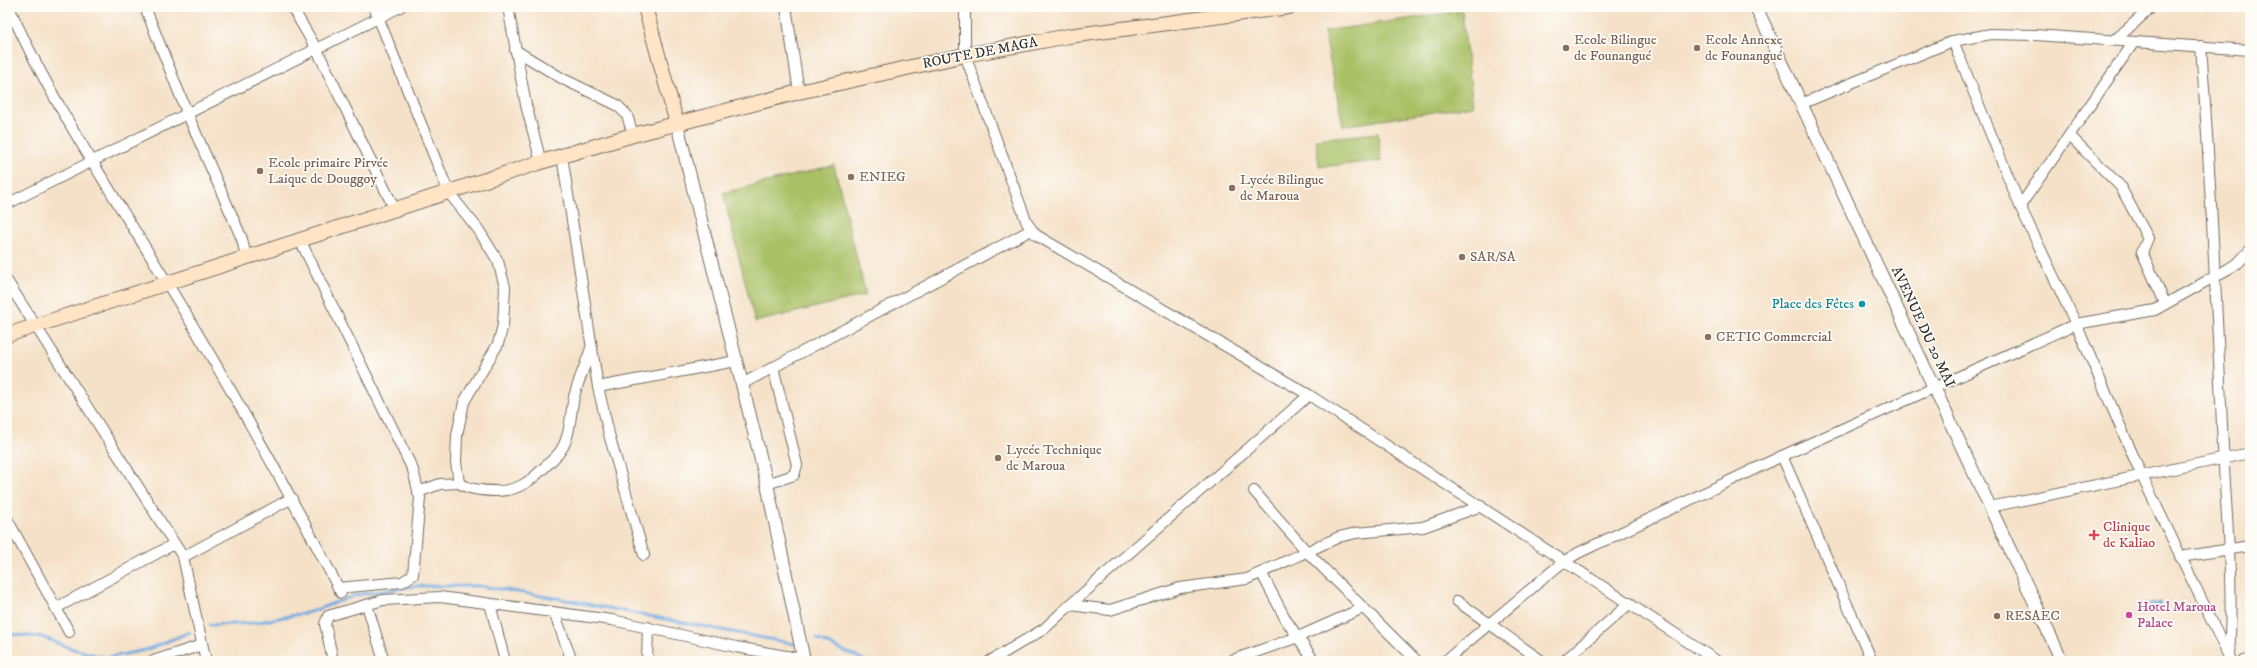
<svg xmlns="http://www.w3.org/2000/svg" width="2257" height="668" viewBox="0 0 2257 668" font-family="'IM FELL DW Pica',serif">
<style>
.green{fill:#a9c065;stroke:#6a7648}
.water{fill:#72aae1;stroke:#4e6a86}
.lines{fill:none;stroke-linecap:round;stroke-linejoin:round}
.stream{stroke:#72aae1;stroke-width:3}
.minor-casing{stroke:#726b62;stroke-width:12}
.tertiary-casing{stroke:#726b62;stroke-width:14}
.secondary-casing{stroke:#726b62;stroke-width:16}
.minor{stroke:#fff;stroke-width:10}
.tertiary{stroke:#fff;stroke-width:12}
.secondary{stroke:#ffe4c6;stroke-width:14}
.education-dot{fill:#8d6e63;stroke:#fdfcf7;stroke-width:1.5}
.culture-dot{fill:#0f9aa8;stroke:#fdfcf7;stroke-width:1.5}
.health-dot{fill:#e0444e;stroke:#fdfcf7;stroke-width:1.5}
.hotel-dot{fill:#d1479c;stroke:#fdfcf7;stroke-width:1.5}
.labels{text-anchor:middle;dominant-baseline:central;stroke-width:3.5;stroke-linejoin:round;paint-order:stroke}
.education-label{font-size:14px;fill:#785e54;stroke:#fdfcf7;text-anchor:start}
.street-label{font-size:14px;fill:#2b2b2b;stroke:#fdfcf7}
.culture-label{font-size:14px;fill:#0d838f;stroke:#fdfcf7;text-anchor:end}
.health-label{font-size:14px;fill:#be3a42;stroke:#fdfcf7;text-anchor:start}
.hotel-label{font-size:14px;fill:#b23c85;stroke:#fdfcf7;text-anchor:start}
</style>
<rect width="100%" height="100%" fill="#fdfcf7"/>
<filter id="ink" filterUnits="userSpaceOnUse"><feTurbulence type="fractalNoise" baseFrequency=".025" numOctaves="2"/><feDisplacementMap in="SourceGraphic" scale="8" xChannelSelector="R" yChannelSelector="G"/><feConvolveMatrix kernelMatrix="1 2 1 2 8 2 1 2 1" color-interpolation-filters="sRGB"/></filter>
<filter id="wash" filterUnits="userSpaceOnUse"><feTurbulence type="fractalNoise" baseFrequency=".012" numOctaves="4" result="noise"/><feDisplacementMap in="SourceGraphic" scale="16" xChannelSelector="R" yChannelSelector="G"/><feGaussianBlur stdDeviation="0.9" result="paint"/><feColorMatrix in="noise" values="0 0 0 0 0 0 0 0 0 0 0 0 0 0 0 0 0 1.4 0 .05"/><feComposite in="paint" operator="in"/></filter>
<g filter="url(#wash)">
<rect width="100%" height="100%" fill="#f5e1c7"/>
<g class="green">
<polygon points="1462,11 1473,106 1343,126 1324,31"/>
<polygon points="1378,133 1381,161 1319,167 1316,139"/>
<polygon points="834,165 866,295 755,322 723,193"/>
</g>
<polygon class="water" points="2161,601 2163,610 2141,614 2139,605"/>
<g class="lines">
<g class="stream">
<polyline points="210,625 253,623 310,612 356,595 417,586 480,586 561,599 795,644"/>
<polyline points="7,634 42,637 70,648 105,658 146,650 190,632"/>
<polyline points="817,639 866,661"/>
</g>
</g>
</g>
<g filter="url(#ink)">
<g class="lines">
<g class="minor-casing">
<g id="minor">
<path d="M9,7c43,97 103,185 158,276 62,101 120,205 174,310"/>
<polyline points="145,7 188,115 242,239 246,257"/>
<polyline points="292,7 317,50 395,210"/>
<polyline points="374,7 449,193 478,229 498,261 505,287 503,325 498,344 464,402 457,435 456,462 459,483 440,484 418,492"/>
<polyline points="508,7 526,105 541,162"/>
<polyline points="786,7 799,92"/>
<polyline points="965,7 965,55 1027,223 1036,235 1309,395 1717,661"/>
<polyline points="2115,40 2152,7"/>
<polyline points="1953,41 2020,206 2076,324 2141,474 2231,661"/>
<path d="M2201,46c10,134 16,267 22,401 3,69 11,139 6,208"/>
<polyline points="515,50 563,79 617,105 627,115 633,135"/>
<polyline points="1801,104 1953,41 1991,34 2035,35 2250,50"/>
<polyline points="2070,136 2120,186 2148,238 2142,252 2165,303"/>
<polyline points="562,156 598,387 610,438 644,555"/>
<polyline points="7,204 400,7"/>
<polyline points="2020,206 2134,42"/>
<polyline points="300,240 413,470 420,498 413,575 402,582 338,588"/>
<polyline points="7,281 183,557 206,661"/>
<polyline points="742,384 1031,230"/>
<polyline points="598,387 736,361"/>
<polyline points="1309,395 1070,605 1110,610 1180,588 1247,579 1339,537 1356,533 1423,527 1481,506"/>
<polyline points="1782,456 1872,661"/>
<path d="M459,483c10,7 26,8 38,8 23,0 36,-12 52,-28 4,-4 9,-8 12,-13 10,-15 9,-36 13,-53 4,-16 12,-33 17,-49"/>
<polyline points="767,484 794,475 797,465 773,367"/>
<polyline points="1254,491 1308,553 1417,661"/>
<polyline points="1990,507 2250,453"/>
<polyline points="7,519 69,632"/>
<polyline points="183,557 292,498"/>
<polyline points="2180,557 2250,546"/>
<polyline points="1262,574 1286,620 1314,661"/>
<polyline points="1457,601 1542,661"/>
<polyline points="490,604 505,661"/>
<polyline points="367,605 384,661"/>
<polyline points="56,608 174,544"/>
<polyline points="554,612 572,661"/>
<polyline points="153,661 202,645"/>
<polyline points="333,661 325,624 328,616 383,600 440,597 612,620 736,647 803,659"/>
<polyline points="647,661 648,627"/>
<polyline points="990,661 1044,629 1070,605"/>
<polyline points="1230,661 1298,637 1363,608"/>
<polyline points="1445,661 1563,562 1578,553 1782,456 2076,324 2155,310 2228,269 2239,262 2250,250"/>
<polyline points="1564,661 1630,603"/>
<polyline points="2243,661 2250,660"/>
</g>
</g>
<g class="tertiary-casing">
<g id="tertiary">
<polyline points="1756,7 2062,661"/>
<polyline points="677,124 767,484 804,661"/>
</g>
</g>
<g class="secondary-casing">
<g id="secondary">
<polyline points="645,7 677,124"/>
<polyline points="7,335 541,162 633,135 799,92 965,55 1069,36 1289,7"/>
</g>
</g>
<use href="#minor" class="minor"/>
<use href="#tertiary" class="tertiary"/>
<use href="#secondary" class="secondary"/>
</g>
</g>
<g class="education-dot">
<circle cx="1566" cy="48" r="4"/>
<circle cx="1697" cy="48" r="4"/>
<circle cx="260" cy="171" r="4"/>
<circle cx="851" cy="177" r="4"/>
<circle cx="1232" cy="188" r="4"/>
<circle cx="1462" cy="257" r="4"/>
<circle cx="1708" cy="337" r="4"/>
<circle cx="998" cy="458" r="4"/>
<circle cx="1997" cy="616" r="4"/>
</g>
<circle class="culture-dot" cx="1862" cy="304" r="4"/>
<path class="health-dot" d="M2092 529h4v4h4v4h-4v4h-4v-4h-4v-4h4z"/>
<circle class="hotel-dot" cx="2129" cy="615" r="4"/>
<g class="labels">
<g class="education-label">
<text x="1574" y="40">Ecole Bilingue<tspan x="1574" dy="16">de Founangué</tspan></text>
<text x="1705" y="40">Ecole Annexe<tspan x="1705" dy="16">de Founangué</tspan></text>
<text x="268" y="163">Ecole primaire Pirvée<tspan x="268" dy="16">Laique de Douggoy</tspan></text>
<text x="859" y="177">ENIEG</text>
<text x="1240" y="180">Lycée Bilingue<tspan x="1240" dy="16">de Maroua</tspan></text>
<text x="1470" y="257">SAR/SA</text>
<text x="1716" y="337">CETIC Commercial</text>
<text x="1006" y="450">Lycée Technique<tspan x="1006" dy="16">de Maroua</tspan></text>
<text x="2005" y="616">RESAEC</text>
</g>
<g class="street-label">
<text transform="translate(980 53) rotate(-11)">ROUTE DE MAGA</text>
<text transform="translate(1923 327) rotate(65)">AVENUE DU 20 MAI</text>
</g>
<g class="culture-label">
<text x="1854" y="304">Place des Fêtes</text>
</g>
<g class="health-label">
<text x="2103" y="527">Clinique<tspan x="2103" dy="16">de Kaliao</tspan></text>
</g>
<g class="hotel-label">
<text x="2137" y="607">Hotel Maroua<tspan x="2137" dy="16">Palace</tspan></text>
</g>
</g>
<rect width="2257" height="668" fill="none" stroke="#fdfcf7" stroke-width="24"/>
</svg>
